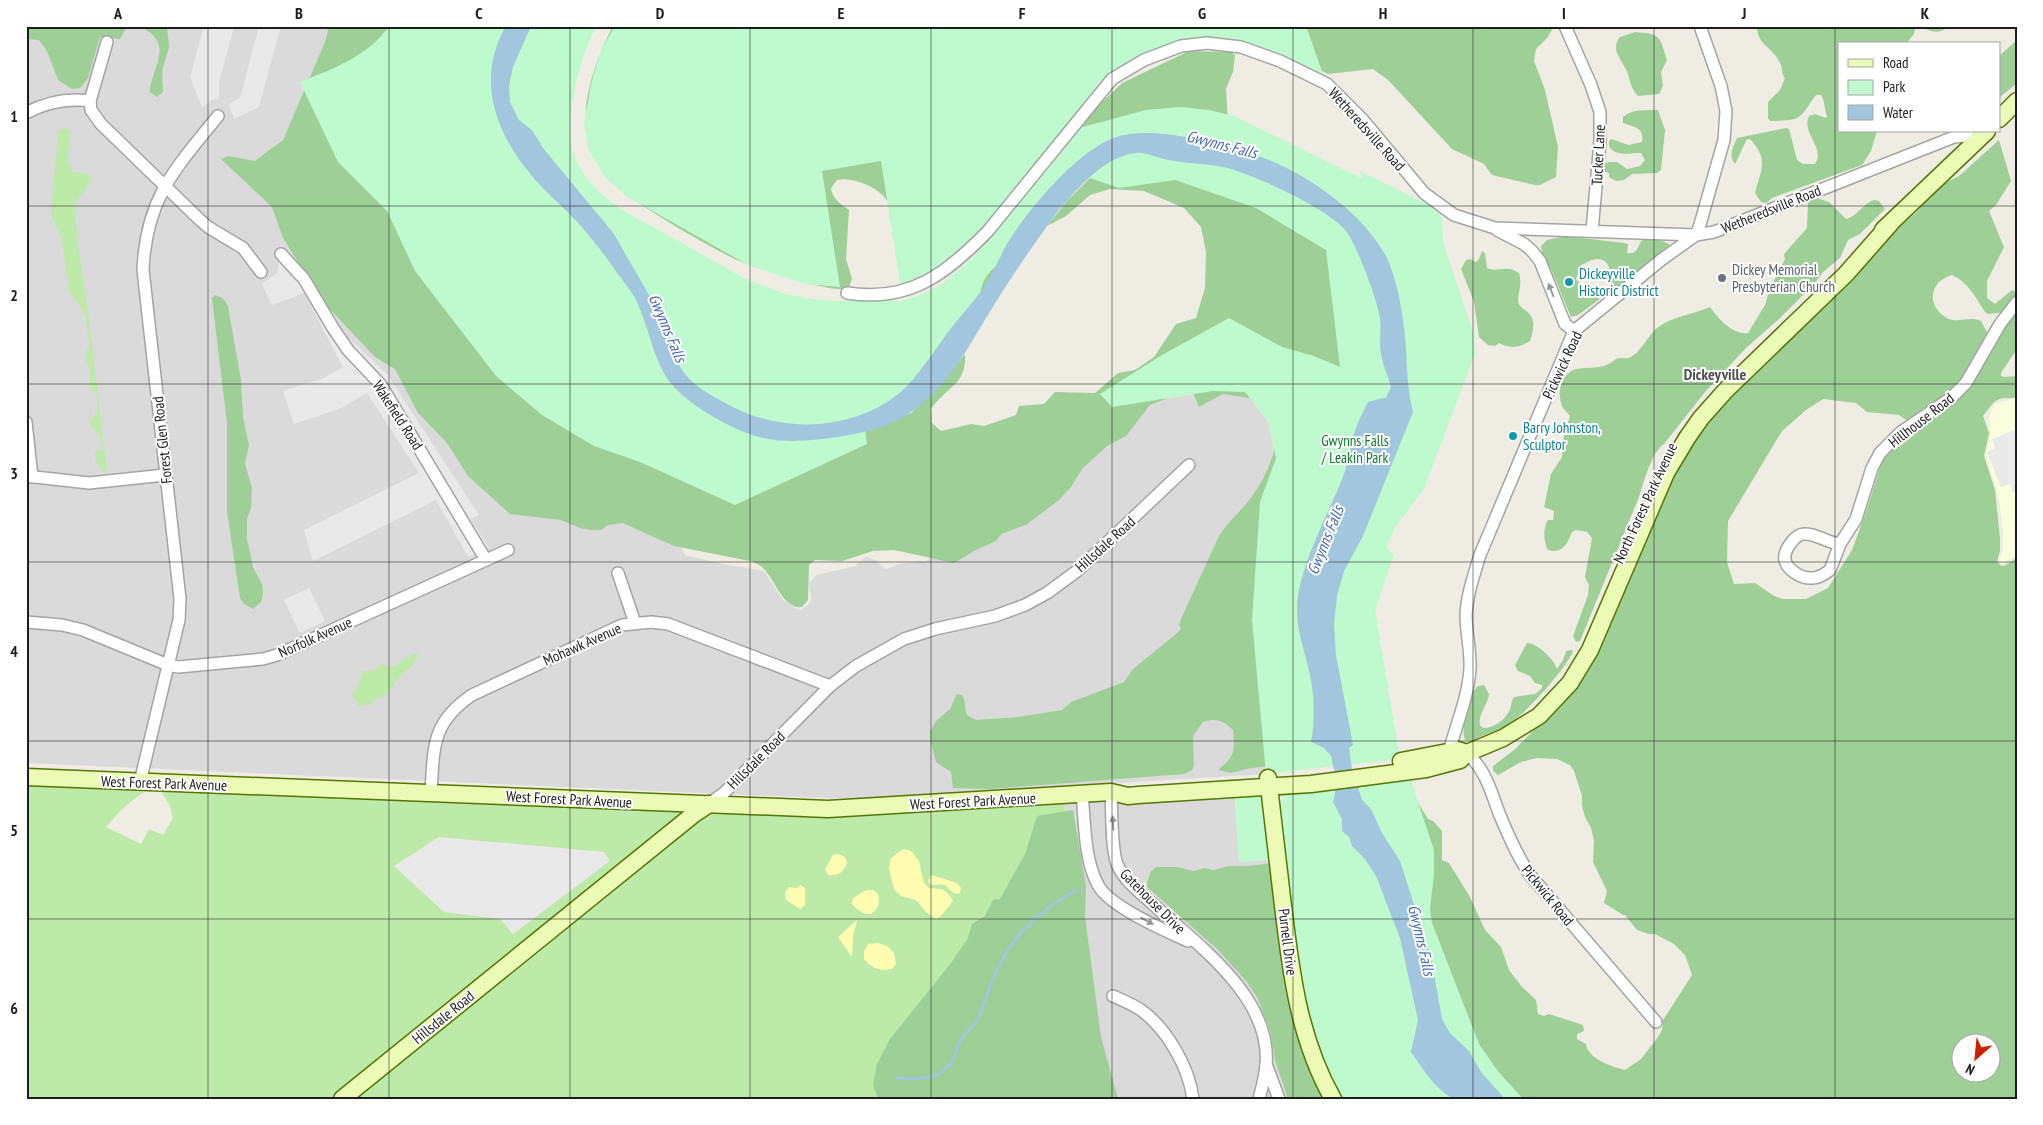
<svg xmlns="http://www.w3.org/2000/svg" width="2043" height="1125" viewBox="0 0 2043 1125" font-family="'PT Sans Narrow',sans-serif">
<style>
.residential{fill:#dbdada}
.education{fill:#f9ffdc}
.grass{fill:#bdeaa8}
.forest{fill:#9ecf97;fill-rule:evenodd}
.sand{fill:#fffdb1}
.park{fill:#bfface}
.parking{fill:#e9e9e9}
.water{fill:#a2c6dd}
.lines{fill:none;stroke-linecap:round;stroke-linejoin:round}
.stream{stroke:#a2c6dd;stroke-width:3}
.street-casing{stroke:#a4a4a4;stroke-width:14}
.secondary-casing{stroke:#567603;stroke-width:19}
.street{stroke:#fff;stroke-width:11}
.secondary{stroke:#ebfab5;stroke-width:16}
.oneway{fill:#999}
.grid{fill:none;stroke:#1d1d1d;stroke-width:1;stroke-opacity:0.55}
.worship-dot{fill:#6b7280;stroke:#fff;stroke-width:2}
.culture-dot{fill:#0f9aa8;stroke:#fff;stroke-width:2}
.labels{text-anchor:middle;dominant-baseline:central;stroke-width:4;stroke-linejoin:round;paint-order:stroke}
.street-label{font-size:15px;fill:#1d1d1d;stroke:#fff}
.worship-label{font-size:15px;fill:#5b616d;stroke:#fff;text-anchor:start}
.culture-label{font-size:15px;fill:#0d838f;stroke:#fff;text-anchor:start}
.park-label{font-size:15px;fill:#097d27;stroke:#fff}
.water-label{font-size:16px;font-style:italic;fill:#486aae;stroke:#fff}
.neighbourhood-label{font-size:16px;font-weight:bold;fill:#505050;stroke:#fff}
.neatline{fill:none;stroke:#1d1d1d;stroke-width:2}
.grid-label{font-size:16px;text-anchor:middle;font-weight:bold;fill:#1d1d1d}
</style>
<rect width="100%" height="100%" fill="#efede3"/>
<g class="residential">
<polygon points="26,26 389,26 640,462 685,555 723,564 764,571 783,600 797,609 801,610 810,603 811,598 809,582 817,575 855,566 866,557 876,560 885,569 904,563 925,561 1023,522 1112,407 1213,391 1245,392 1268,421 1276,458 1252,620 1266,774 858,799 745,795 26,763"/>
<polygon points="1269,787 1333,1099 1112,1099 1086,993 1063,795"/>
</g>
<polygon class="education" points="2017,397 2017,556 2002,563 1999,561 2003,550 2003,531 1999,499 1986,455 1990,434 1989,418 1991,411 1995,404"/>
<g class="grass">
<path d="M65,128l5,2c2,15 -7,28 3,42l13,1 7,5c-3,9 -14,16 -17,26 -3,13 2,23 1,35l12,80 18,154 -5,-2 -2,-5 -5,-4v-9l7,-5 -3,-15h-3l-6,-11 5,-7v-5l3,-2 -2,-14 -6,-5v-17l-5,-16 4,-11 -3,-26 -3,-8 -14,-20 -8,-54 -9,-20 -1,-10 8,-77z"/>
<polygon points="416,653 418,655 413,665 400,676 385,696 374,700 370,705 358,706 355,698 351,696 353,691 356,691 363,671 373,671 383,664 390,668"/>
<path d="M26,783l124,6c-17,8 -32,24 -44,38l35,17 8,-15 14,6 10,-17 -3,-12 -10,-16 659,27 245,-14 22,190 26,106h-1086z"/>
</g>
<g class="forest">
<polygon points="26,26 127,26 120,39 100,37 88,78 80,88 72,89 58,80 47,51 39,40 26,39"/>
<path d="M140,26h27l2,21 -7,24 1,21 -6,5 -7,-5c2,-27 26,-47 -10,-66z"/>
<path d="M329,26h177l-2,112 374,289 33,-14 19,-18 35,-41c2,31 -19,33 -34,55l1,14 9,8 30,-7 13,2 32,-11 3,-9 25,-2 11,-12 40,1 23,-20 17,-3 19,-13 22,-33 20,-6 9,-30 1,-36 -5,-25 -17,-19 -40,-17 -34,-2 -20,6 -24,21 -19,10 19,-24 29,-29 43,-21 219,100 -43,507 -68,10 -15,4 -13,-3c17,-14 17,-19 15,-40 -10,-10 -17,-12 -30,-8l-10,14 1,30 -2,4 -8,4 -195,15 -36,-1 -2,-16 -15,-10 -6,-22v-8l6,-11 14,-12 7,-15 5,1c4,6 2,13 5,20l9,5 42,-3 44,-7 9,-8 53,-20 8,-12 45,-37 4,-4 -2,-4 2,-6 37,-81c7,-13 18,-22 27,-33 18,-20 32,-51 33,-78l-28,-29 -27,-4 -24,13 -5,-12 -8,-4 -36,14 -24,31 -19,10 -25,23 -11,18 -12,13 -33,25 -25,9 -5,7 -22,10 -20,12 -60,-13 -21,1 -31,10 -27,-1 -6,5 -1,35 -6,7c-18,3 -27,-27 -38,-38 -4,-4 -8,-6 -14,-8l-76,-15 -51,-23 -15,2 -7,5h-10l-11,-2 -19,-8 -51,-6 -42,-38 -21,-33 -29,-30 -23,-44 -20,-12 -52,-55 -40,-64 -11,-31 -51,-48 8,-3 26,5 28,-21 42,-98z"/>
<path d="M613,26h941l-6,11 -12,12 -2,12 11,29 13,57 -2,30 -16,8h-5l-43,-10 -8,-11 -32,-15 -64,-69 -15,-11 -45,5 -87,-41 -38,-2 -70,23 -231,173c-5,-9 -9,-20 -16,-28 -8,-12 -35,-23 -49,-19l-6,8c1,11 10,16 18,22l-3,49 6,20 -3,8 -4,2c-16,3 -93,-22 -110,-30 -27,-13 -124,-67 -135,-91 -3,-6 -4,-15 -6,-22 -3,-9 -8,-20 -8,-29 -1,-28 14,-66 27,-91z"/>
<path d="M1757,26h192c-9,9 -19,6 -29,0l-5,2 -1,6 -8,10h-67v87h38l-6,20 -9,14 -90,33 -6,5 -5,-1 -6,-9c6,-24 14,-32 -4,-53l-4,-1 -12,25c-7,-9 -2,-17 2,-26l49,-10 3,1 8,31 6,4h12c11,-17 -14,-30 -6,-48l6,-2 11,4 1,-2c-3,-7 -2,-16 -6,-21h-5c-18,25 -13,25 -46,26l-2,-3v-16l12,-12 5,-12c-4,-5 -2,-10 -5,-15 -6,-15 -24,-19 -23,-37z"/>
<path d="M1635,32c27,2 24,4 32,28l-6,12 2,14 -4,8 -21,2c-6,-6 -8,-14 -10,-22 -4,-13 -19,-23 -8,-37z"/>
<polygon points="2017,40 2017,83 1999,98 1999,56"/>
<polygon points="1189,51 1231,52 1235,55 1233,72 1226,89 1228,122 1387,259 1118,136 977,296 969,277 1055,168 1080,127 1098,106 1122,83"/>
<path d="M1658,110l7,20 -4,40 -4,3 -25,1 -8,6 -8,1 -7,-4v-4l-7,-2 1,-5 5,-4h9l10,7 13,-3 5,-6 -4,-7c-11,-1 -25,5 -32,-7v-5l2,-2 18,6 13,-3c3,-15 -9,-15 -19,-19v-6c8,-8 24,-7 35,-7z"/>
<path d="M1999,140l12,41 -15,24 -7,6 15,36 -17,34v17l8,6 17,-14 5,3v5l-11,14 -18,2 -3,-2c-9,-14 -17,-30 -33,-37 -25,7 -25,34 -3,44 11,4 21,-3 32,2l8,15 -29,49 -51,37 -10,-7 -32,-3 -11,-9 -33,-4 -17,11 -24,21 -54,90 -1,41 7,22 21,-1 19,13 9,3h23l22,-11 24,-38 15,-41 17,-55 20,-20 44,-32 69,-96v43l-16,24v3l4,1 12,-1v21c-5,2 -7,1 -12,1 -11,0 -16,11 -22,18l6,17 -5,23 11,34 5,48v13l-3,10 3,4 4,1 13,-8v541h-527l-114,-312 41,14 11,18 5,2 9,10v29l7,3 21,34 15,33 16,17 8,23 13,17 14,13 2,14 6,2 5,-2 34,11 1,6 -7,3v5l9,5c1,14 26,23 39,26l16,-11 17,-22 4,-7 1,-10 29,-45 -7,-20 -11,-11 -19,-10h-6l-12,-4 -12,-15h-2l-19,-12 3,-12 -14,-29 1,-21 -3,-13 -6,-11 -3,-11v-10l-8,-25 -4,-6 -13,-6 -20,-1 -16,4 -23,13 -5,-4v-5l21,-16 41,-41 114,-233 33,-53 108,-110 93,-89 13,-11 19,-21 12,-10 12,-6zM1960,1042h30v30h-30z"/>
<path d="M1817,198l12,4 17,17c12,-3 16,-15 28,-19l5,1 6,8 -25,25 -12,6 -8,18 -17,14 -8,11 -35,35 -35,31 -40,43 -41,52c-12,7 -21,40 -25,53l-59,144 -4,1 -3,-6 15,-41 1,-10 -4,-8 7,-39 -5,-6 -11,-2 -4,2c-5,12 -9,22 -24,18 -5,-8 -5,-22 0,-30h5l1,-9 -10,-4 7,-33 11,-17 2,-21 6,-20c-2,-3 -5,-5 -7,-8 -7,-14 -3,-34 13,-39 10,-2 21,0 30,-4 4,-1 7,-4 10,-6 4,-2 8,0 12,-1 12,-3 19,-22 29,-30 15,-12 35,-13 53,-21 7,10 22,28 38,26l17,-28 5,-17 15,-29 -1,-5 23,-26 1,-25z"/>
<path d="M1565,236l59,7 4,1 -1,9c9,2 11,-5 14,-12 8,-3 23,-1 29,4l-56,44c-3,-10 -2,-31 -17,-30 -5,0 -11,4 -16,6l-5,14 15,16 9,4 -22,16 -7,2 -20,-48 -8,-11 -2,-12 6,-6z"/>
<path d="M1482,251l3,2 2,15c11,5 19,-4 32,5 3,10 0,17 -1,27 0,13 24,8 12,41 -11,7 -19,8 -31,2l-4,3 -7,-1 -9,-8 -5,-35 -13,-33 5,-9 4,-1 6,3 3,-3z"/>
<polygon points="215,295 223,298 228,306 241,380 243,417 249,445 245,464 252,488 251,508 247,519 247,539 253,567 262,584 263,593 261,602 253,609 244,604 240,598 227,511 227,423 212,298"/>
<path d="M1527,643c10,0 27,16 30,26l6,-9 3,-9 6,-1 1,1c-7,18 -48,63 -65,74 -11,7 -24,8 -35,16l-8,-1c-5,-10 4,-47 13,-54l6,-1 5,9c-1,11 -11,19 -9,31l3,3c11,0 23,-8 27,-19 2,-5 1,-8 4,-12l21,-3 7,-6v-3l-7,-2 -5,-7 -12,-5 -3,-6z"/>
<polygon points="1073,810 1086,886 1085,917 1101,1037 1118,1099 878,1099 873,1084 877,1064 890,1039 951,963 968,938 972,924 985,916 993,900 1000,899 1025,854 1037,816"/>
<polygon points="1272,863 1327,1099 1288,1099 1275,1060 1270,1030 1258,999 1247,982 1218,950 1146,886 1151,871 1156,867 1177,867 1194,871 1204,868 1214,870 1229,866 1248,866"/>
</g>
<g class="sand">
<path d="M903,849l8,2 8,10 5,22 5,5c13,1 17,0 24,13l-13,16 -4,2 -10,-7 -10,-12 -15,-4 -7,-7 -5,-21 2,-10z"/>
<path d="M838,854l7,3 2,6c-4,10 -8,12 -19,12l-3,-5 8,-15z"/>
<path d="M931,875l26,8 4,5 -1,5 -4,1c-14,-7 -3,-11 -25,-9l-3,-4z"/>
<polygon points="800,885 805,888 805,905 800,909 786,900 785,893 789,887 797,888"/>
<path d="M866,890h7l5,4c2,9 1,14 -7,20 -8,0 -13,-3 -19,-10l1,-6z"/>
<polygon points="857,920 853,936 852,957 838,937"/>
<path d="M878,943l9,3 7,7 2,11 -4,5c-13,2 -19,0 -28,-10v-8l4,-7z"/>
</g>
<g class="park">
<path d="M389,26h208c-18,31 -36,101 -21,134 9,20 26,36 43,48l127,71 39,15 33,6 25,1h57l18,-5 24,-12 30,-26 79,-93 28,-37 67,-18 35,-3 28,3 25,6 129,63 -3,-8 61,30 2,-1 19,16 1,26 30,90 2,22 -51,135 -28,37 -9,19v3l7,7 -19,55 25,149 -134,15 -14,-154 8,-118 16,-44 -8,-37 -23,-29 -32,-1 -101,16 -12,-13 62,-39 67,-37 53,29 32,9 26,11 -14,-117 -70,-42 -81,-28 -56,8 -47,-16 -73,92c-11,8 -17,16 -19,30l-63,89 -53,39 3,22 -132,61 -95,-43 -46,-16 -52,-31 -46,-39 -81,-105 -28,-60 -49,-49 -38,-80c31,-12 70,-27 89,-56z"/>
<polygon points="615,26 1306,26 1323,74 1322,76 1255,45 1237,39 1216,37 1174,43 1127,62 1100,81 1042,158 959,255 901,290 881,161 822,171 840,287 805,284 748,265 626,196 605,177 589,151 584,124 591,84 601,50"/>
<polygon points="1410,778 1434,850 1434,874 1430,909 1432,923 1479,1044 1497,1070 1523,1099 1338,1099 1302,1013 1279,803 1283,797 1293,792"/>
<polygon points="1255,793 1263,797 1271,860 1239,862 1234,794"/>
</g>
<g class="parking">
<polygon points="204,26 234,26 219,82 219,99 212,100 202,108 190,77"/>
<polygon points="259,26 281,26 259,107 234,119 229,104 240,98"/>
<polygon points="282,248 340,330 387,374 479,515 470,519 489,548 468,557 436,500 313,561 304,530 419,473 367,393 339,409 294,424 283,391 324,378 343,367 304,293 272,305 262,284 277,273"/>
<polygon points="2017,429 2017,491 2013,493 2010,484 2001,487 1987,452 1995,448 1992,439"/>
<polygon points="309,588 325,621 300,633 284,600"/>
<polygon points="439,837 604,852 610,861 513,934 500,919 444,912 394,866"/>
</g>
<path class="water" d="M506,26h25l-18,41 -4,19 1,16 9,18 13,10 11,18 71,86 55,96c7,47 25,57 66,78 50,25 117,22 162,-13 18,-13 40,-49 55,-68 11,-14 24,-28 34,-43 9,-15 16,-33 26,-48 20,-31 70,-90 107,-100 35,-9 85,4 119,14 10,3 21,6 31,10 43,17 95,55 117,96 9,18 14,43 17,64 5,31 2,61 10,92l-50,124 -19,35 -7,25 -3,28 2,31 17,90 -4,3 3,21 10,31 9,9 11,24 18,28 31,96 11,62 8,14 19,18 12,21 24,27c-16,0 -33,2 -48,0 -18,-3 -36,-33 -46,-47l7,-32 -18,-82 -24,-62 -11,-17 -13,-13 -3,-9 -7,-6v-12l-9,-17 4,-19 -6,-27 -7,-8 -13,-6c5,-26 3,-54 -4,-79 -4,-17 -10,-34 -10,-52 0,-43 32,-97 47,-137 5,-13 6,-27 10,-40 3,-11 9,-22 14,-32l14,-4h4l5,-11c-4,-14 -10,-26 -11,-41 0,-9 1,-19 0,-28 -2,-16 -24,-75 -34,-87 -17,-22 -90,-55 -118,-63 -21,-5 -43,-4 -64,-9 -9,-2 -19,-7 -28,-6 -6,0 -15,4 -20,6 -20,8 -44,36 -58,52 -23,31 -44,62 -64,94 -24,38 -44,81 -83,107 -20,15 -49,21 -74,25 -27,4 -58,7 -85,-2 -26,-9 -73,-35 -87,-60 -13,-22 -17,-49 -28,-73 -6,-13 -16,-23 -24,-35 -17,-24 -34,-45 -56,-65 -49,-45 -89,-110 -51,-176z"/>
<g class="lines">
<path class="stream" d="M896,1078c18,1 37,3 51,-10 9,-8 8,-18 13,-27 4,-8 13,-13 17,-21 6,-11 9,-24 14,-36 18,-46 43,-70 86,-94"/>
<g class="street-casing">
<g id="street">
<polyline points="1565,26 1591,85 1600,112 1600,142 1592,231"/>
<polyline points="90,101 107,42"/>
<path d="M26,113c21,-11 41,-15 64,-12l1,9 10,14 98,95 9,8 35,21 18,24"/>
<polyline points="1497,230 1524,244 1532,251 1540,261 1565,324 1574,331"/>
<polyline points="281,254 304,279 333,328 348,350 381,385 486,560"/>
<path d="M847,293c63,10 100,-20 141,-62l124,-152 32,-19 37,-14 26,-3 34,4 39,14 47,23 36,36 61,73 30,22 41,13 201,7 18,-3 240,-95 13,-1 11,4"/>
<polyline points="26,422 32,477"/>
<polyline points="26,476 89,483 165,475"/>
<path d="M1840,544c-13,-1 -24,-11 -36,-10 -9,0 -21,17 -19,26 2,10 17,19 27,18 7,0 13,-4 18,-8l10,-26 16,-25 16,-51 8,-15 21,-21 50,-34 15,-15 34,-59 17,-22"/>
<polyline points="618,573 635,623"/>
<polyline points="26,622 62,625 83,630 168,665 178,667 263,659 277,655 508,550"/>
<path d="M1449,752c7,-27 19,-54 21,-83 1,-17 -4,-36 -4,-54 1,-21 8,-40 14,-60l94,-224 87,-71 35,-25 3,-7 25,-88 2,-29 -5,-25 -21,-60"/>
<path d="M1467,753c18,16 24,38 32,60 9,22 18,43 31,62l126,147"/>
<path d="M140,782l39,-162 1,-21 -37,-329c3,-72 32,-101 75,-154"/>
<path d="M431,792c3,-45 0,-69 41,-97l150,-70 29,-3 17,2 162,62"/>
<path d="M1111,792c1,19 0,56 6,72 7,17 25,30 38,42 44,40 117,92 111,159 -1,11 -4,23 -7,34"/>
<path d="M1082,794c3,29 2,65 16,91 12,22 66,45 90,56"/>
<polyline points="709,804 724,793 830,686 856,666 904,639 935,629 995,616 1025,605 1047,593 1077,571 1189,465"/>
<path d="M1113,996c9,4 19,8 28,14 26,19 48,57 52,89"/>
<polyline points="1266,1064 1279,1099"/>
</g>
</g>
<g class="secondary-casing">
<g id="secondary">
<polyline points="1999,119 2017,101"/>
<polyline points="1883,230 1987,131"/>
<polyline points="1401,761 1458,750 1467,753"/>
<polyline points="26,777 828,809 1111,792 1128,796 1138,795 1311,784 1426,769 1460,760 1467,753 1503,738 1539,716 1570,683 1590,650 1666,473 1687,438 1701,418 1726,390 1846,274 1890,224"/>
<path d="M1268,778c5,42 10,85 15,128 8,67 16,133 50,193"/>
<polyline points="342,1099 694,814 709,804"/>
</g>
</g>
<use href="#street" class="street"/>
<use href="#secondary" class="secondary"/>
</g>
<defs><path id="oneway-solid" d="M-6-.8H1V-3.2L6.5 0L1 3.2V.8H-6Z" transform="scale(1.25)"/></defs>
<g class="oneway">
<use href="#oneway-solid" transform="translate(1551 290) rotate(-111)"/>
<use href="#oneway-solid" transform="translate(1113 823) rotate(-93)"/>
<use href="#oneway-solid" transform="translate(1147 921) rotate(28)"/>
</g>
<path class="grid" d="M208,26v1073M389,26v1073M570,26v1073M750,26v1073M931,26v1073M1112,26v1073M1293,26v1073M1473,26v1073M1654,26v1073M1835,26v1073M26,206h1991M26,384h1991M26,562h1991M26,741h1991M26,919h1991"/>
<circle class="worship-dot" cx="1722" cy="278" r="5"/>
<g class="culture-dot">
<circle cx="1569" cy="282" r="5"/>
<circle cx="1513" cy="436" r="5"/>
</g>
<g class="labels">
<g class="street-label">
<text transform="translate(1367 129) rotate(48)">Wetheredsville Road</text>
<text transform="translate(1598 155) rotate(-87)">Tucker Lane</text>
<text transform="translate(1771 209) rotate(-22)">Wetheredsville Road</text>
<text transform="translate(1562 365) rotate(-65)">Pickwick Road</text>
<text transform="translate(398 415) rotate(57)">Wakefield Road</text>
<text transform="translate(1921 420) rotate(-38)">Hillhouse Road</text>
<text transform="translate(162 440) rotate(-96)">Forest Glen Road</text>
<text transform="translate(1645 503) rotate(-65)">North Forest Park Avenue</text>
<text transform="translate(1105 544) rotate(-42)">Hillsdale Road</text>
<text transform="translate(315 637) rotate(-24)">Norfolk Avenue</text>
<text transform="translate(582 644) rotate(-24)">Mohawk Avenue</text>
<text transform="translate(756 760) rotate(-45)">Hillsdale Road</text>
<text transform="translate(164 783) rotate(2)">West Forest Park Avenue</text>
<text transform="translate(569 799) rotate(3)">West Forest Park Avenue</text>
<text transform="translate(973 801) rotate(-3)">West Forest Park Avenue</text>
<text transform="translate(1548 895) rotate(51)">Pickwick Road</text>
<text transform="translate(1153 901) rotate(45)">Gatehouse Drive</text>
<text transform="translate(1288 942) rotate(83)">Purnell Drive</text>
<text transform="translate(443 1017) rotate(-39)">Hillsdale Road</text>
</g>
<g class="worship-label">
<text x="1732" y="269">Dickey Memorial<tspan x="1732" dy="17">Presbyterian Church</tspan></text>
</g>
<g class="culture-label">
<text x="1579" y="273">Dickeyville<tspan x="1579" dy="17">Historic District</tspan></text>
<text x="1523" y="427">Barry Johnston,<tspan x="1523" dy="17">Sculptor</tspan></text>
</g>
<g class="park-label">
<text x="1355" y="440">Gwynns Falls<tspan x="1355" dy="17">/ Leakin Park</tspan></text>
</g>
<g class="water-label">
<text transform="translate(1222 144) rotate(14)">Gwynns Falls</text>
<text transform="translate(668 328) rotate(67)">Gwynns Falls</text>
<text transform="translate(1325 540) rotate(-68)">Gwynns Falls</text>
<text transform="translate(1422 940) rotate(77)">Gwynns Falls</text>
</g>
<g class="neighbourhood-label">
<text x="1715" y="374">Dickeyville</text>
</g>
</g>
<rect width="2043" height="1125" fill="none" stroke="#ffffff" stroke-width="55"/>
<rect x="1838" y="42" width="162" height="90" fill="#ffffff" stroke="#a5a5a5"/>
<rect x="1848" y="59" width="25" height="8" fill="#ebfab5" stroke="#a5a5a5"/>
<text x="1883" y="68" font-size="15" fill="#1d1d1d">Road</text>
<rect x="1848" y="80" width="25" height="15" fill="#bfface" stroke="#a5a5a5"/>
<text x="1883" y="92" font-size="15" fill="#1d1d1d">Park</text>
<rect x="1848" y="105" width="25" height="15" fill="#a2c6dd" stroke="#a5a5a5"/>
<text x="1883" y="118" font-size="15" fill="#1d1d1d">Water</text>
<g transform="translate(1976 1058) rotate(207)"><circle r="24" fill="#ffffff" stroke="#a5a5a5"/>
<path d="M0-4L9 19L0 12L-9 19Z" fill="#cb2300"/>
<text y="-8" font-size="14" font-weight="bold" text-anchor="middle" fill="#1d1d1d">N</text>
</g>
<rect x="28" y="28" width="1988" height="1070" class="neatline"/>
<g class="grid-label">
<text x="118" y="19">A</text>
<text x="299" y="19">B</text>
<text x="479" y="19">C</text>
<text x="660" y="19">D</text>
<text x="841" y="19">E</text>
<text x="1022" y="19">F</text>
<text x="1202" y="19">G</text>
<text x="1383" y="19">H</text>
<text x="1564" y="19">I</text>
<text x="1744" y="19">J</text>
<text x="1925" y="19">K</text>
<text x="14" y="122">1</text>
<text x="14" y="301">2</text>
<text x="14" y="479">3</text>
<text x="14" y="657">4</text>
<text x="14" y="836">5</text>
<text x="14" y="1014">6</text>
</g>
</svg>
